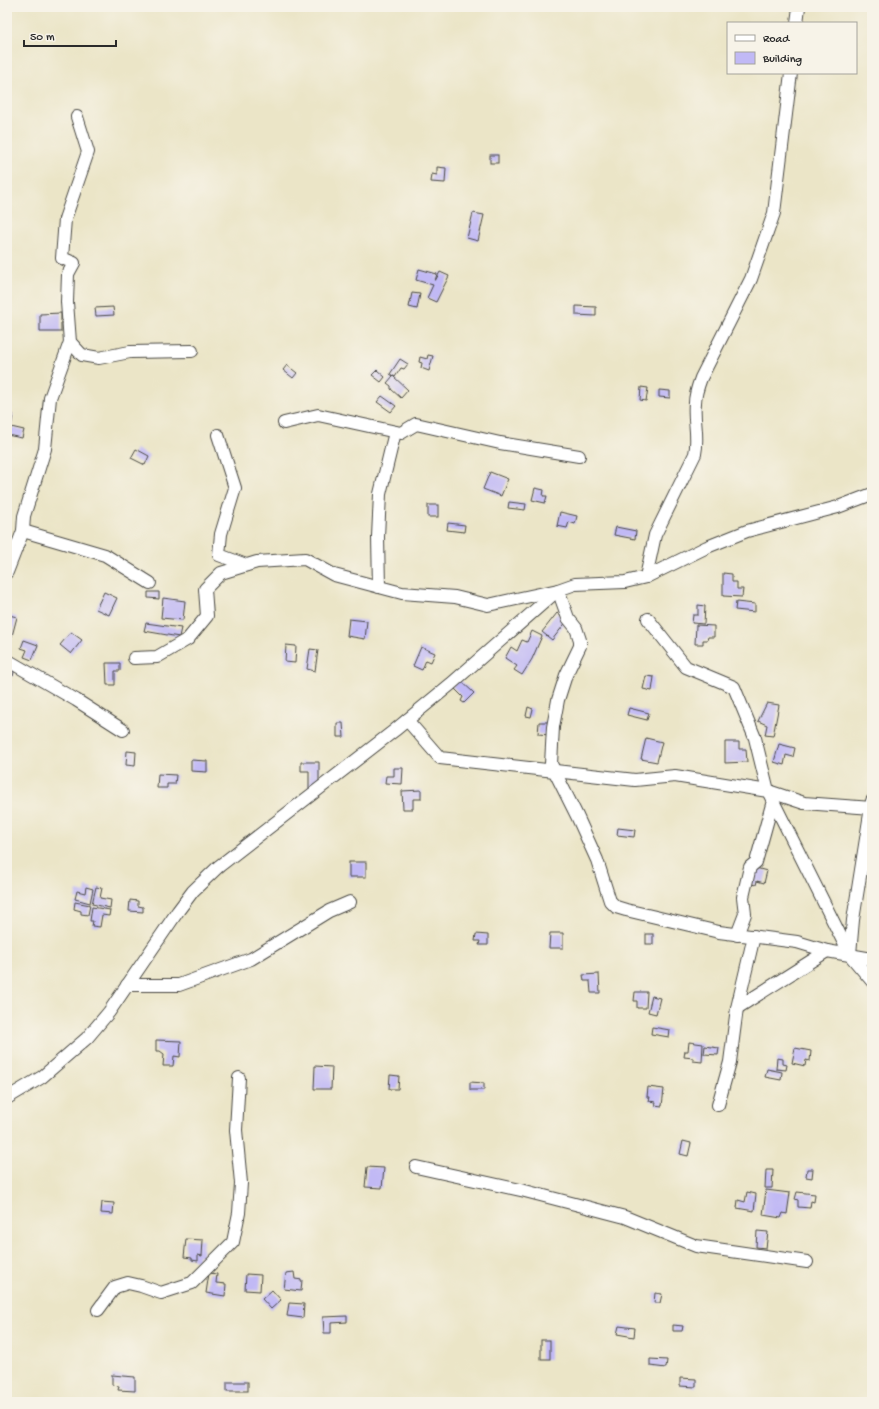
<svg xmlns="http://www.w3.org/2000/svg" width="879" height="1409" viewBox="0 0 879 1409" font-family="'Gochi Hand',sans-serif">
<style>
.building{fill:#c1b9f5}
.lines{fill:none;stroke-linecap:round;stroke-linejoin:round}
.street-casing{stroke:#484742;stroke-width:14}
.street{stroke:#fff;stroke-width:12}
</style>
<rect width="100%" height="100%" fill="#f7f3e8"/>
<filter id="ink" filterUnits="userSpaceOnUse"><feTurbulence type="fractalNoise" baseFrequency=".025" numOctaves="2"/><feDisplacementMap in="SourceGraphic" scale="8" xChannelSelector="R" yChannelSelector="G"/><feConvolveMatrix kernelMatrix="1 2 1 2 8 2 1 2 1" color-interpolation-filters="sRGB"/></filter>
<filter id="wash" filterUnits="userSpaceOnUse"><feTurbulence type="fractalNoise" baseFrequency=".012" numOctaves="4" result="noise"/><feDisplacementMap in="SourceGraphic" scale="16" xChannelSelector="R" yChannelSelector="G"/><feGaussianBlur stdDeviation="0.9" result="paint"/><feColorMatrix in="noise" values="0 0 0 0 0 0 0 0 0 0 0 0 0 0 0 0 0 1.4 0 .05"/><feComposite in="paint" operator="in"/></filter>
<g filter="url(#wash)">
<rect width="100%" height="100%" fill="#ebe5c7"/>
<g id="blocks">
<g class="building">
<rect x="490" y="155" width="8" height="8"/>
<polygon points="437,167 446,168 445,183 431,182 432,174 437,175"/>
<polygon points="473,213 484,215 478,241 467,238"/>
<polygon points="419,269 437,274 435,281 440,272 449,276 436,302 427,298 433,285 416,280"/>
<polygon points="412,293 420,294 417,309 409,307"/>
<polygon points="576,306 596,307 596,316 576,315"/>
<polygon points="113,307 114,315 96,316 95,308"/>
<polygon points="61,313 61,332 40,332 40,314"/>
<polygon points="428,355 433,356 429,371 421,368 422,363 419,362 420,357 427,359"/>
<polygon points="400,359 408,364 404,369 401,368 395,377 390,374"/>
<polygon points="287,365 297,373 293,378 283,370"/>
<polygon points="377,370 385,377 381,382 372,375"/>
<polygon points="393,376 408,390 401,398 391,389 391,386 387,383"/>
<polygon points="641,387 648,388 646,401 640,400"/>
<polygon points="659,390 670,391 670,398 659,397"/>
<polygon points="382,396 396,406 391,412 377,402"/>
<polygon points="7,412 13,414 11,427 24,430 22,438 7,435"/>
<polygon points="136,449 149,456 145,465 131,458"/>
<polygon points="490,472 508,479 501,496 483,489"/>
<polygon points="535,488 544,490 543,496 547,496 545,503 532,500"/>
<polygon points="509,502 526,504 525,510 508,508"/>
<rect x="428" y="505" width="10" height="12"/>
<polygon points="560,512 577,516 575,524 569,522 567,528 557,526"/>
<polygon points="448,523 465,525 464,532 447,530"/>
<polygon points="616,527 636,531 635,539 614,535"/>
<polygon points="723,573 732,574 732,582 737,582 737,589 743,589 742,597 723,596"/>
<polygon points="104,592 117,598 109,615 96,609"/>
<polygon points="148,592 159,592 159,599 148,598"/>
<polygon points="163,598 185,601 183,620 161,618"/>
<polygon points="736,602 755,604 755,612 735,610"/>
<polygon points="698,605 705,606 704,624 692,623 693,615 698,615"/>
<polygon points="557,613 567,621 552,640 542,632"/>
<polygon points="9,615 17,617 12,636 7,635 7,622"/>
<polygon points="349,619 367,621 365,639 347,636"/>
<polygon points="146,623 181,628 179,637 144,631"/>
<polygon points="696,625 714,626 714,637 708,637 707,640 703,640 703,644 695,644"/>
<polygon points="532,631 542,636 532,659 522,675 514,670 517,666 505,658 511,647 517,651 522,640 527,642"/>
<polygon points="71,632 82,640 71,654 60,645"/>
<polygon points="24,640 38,645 32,660 24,657 27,650 21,648"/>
<polygon points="286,645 296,646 295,663 285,662"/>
<polygon points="421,647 435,653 431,662 426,660 422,670 413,666"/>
<polygon points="310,649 318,650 315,671 307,669"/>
<polygon points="106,663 120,663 120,671 115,671 115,685 107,685"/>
<polygon points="7,667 15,668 13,676 7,675"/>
<polygon points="646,676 654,677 652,691 643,689"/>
<polygon points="459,679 474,693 464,703 461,701 463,697 452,686"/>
<polygon points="767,703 779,705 773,736 765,735 767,725 758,721"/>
<polygon points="528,707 533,709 531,717 526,716"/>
<polygon points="629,708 649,713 647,720 627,715"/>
<polygon points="539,722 551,722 550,735 538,734"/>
<polygon points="337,723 343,723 344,737 337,737"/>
<polygon points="646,738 662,742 657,762 641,759"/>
<polygon points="725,742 739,742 739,749 746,749 747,762 725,763"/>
<polygon points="779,744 795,748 793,757 786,755 784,765 774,762"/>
<polygon points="127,751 136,752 135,766 126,765"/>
<polygon points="191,760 207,761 207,772 191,771"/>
<polygon points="301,762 319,762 319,788 309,788 309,771 301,771"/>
<polygon points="394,768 403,768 402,784 385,783 386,776 394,776"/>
<polygon points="158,774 176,775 175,784 167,784 167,788 157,788"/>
<polygon points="421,790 421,799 413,799 413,809 403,809 402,791"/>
<polygon points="618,828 635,830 634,837 617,835"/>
<rect x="349" y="862" width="17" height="15"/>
<polygon points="752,867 767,871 764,883 757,881 756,885 747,883"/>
<polygon points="86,887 93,889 90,903 75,899 77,891 85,893"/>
<polygon points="96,887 102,888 100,898 111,900 110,908 92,904"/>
<polygon points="130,900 138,901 138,906 143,907 143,912 129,911"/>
<polygon points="75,902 90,905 88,915 81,914 81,911 74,909"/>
<polygon points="92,907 110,910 109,916 102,915 100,927 92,926 93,921 90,921"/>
<polygon points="550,933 563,933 563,948 549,948"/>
<polygon points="476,934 488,935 488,945 479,945 480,941 475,941"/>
<rect x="646" y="934" width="7" height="10"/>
<polygon points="599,974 600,993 591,993 590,981 584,981 583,975"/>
<polygon points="635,992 647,992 646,1008 637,1008 637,1001 634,1001"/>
<polygon points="652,996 660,998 656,1014 648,1012"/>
<polygon points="652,1027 670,1030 669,1037 651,1034"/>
<polygon points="156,1040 181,1041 180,1057 174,1056 173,1066 163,1066 164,1054 160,1051 156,1051"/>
<polygon points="689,1042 703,1044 702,1062 693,1061 693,1058 684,1057 685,1051 688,1051"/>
<polygon points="705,1046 719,1048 718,1055 704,1054"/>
<polygon points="795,1048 811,1051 810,1061 806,1060 805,1066 792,1063"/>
<polygon points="777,1058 783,1059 783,1064 787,1065 786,1070 776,1069"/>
<polygon points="315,1066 332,1067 331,1089 314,1089"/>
<polygon points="767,1069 782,1072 781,1080 765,1077"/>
<polygon points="390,1075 399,1076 398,1089 389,1089"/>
<polygon points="470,1082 484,1083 484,1090 470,1090"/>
<polygon points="648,1087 664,1089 662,1106 655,1105 656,1102 649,1101 650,1097 647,1097"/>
<polygon points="683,1141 691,1143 688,1156 680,1154"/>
<polygon points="367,1167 384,1168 382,1188 365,1187"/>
<polygon points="807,1169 813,1169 812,1178 806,1177"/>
<polygon points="766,1170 773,1170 772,1188 765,1188"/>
<polygon points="766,1190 790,1193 787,1214 783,1213 781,1218 763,1215"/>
<polygon points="747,1192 756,1194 754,1211 737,1208 738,1200 745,1202"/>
<polygon points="797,1192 815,1194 814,1202 811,1201 810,1208 798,1207 798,1200 795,1199"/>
<polygon points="102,1202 114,1203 113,1214 101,1213"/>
<polygon points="757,1231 768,1232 766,1248 756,1247"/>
<polygon points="186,1239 203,1240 202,1256 198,1255 198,1261 192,1260 192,1258 184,1257"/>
<polygon points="294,1272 295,1279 302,1280 301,1291 284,1289 286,1273"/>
<polygon points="209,1273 217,1274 216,1283 226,1284 225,1296 206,1293"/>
<polygon points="246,1274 261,1275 260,1291 245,1290"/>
<polygon points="272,1290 281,1300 271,1309 262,1299"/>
<polygon points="655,1293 662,1294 660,1303 654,1303"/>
<polygon points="289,1303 304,1304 303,1318 287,1316"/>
<polygon points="347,1316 347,1322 331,1323 331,1333 324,1333 323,1317"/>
<polygon points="673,1325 683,1326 682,1331 673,1331"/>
<polygon points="619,1326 635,1328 634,1337 617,1334"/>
<rect x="541" y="1340" width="9" height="19"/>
<polygon points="650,1359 667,1360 666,1368 650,1366"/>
<polygon points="112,1375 135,1377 135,1391 118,1390 119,1386 112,1385"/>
<polygon points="680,1378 696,1379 696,1387 680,1386"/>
<rect x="227" y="1382" width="21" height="9"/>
</g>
</g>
</g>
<g filter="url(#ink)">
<use href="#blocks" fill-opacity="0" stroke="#484742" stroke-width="1"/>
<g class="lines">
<g class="street-casing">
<g id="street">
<polyline points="797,23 799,7"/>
<polyline points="77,117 88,152 65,219 62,258 74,263 68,274 67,302 70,342 82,355 99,358 130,352 192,351"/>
<polyline points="284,423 318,415 401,433 416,424 500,443 579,456"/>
<polyline points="218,435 235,488 221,534 219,555 246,565"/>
<polyline points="23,531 105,555 150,583"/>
<polyline points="7,572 23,531 24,516 45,449 50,398 70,342"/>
<path d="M646,577l9,-42 40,-81c4,-19 -2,-33 0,-51 0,-9 3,-17 6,-25l50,-99 23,-66 17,-140"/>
<polyline points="379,587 378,537 380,494 395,432"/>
<polyline points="648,619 686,667 734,687 755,738 768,791 850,955 872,981"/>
<polyline points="134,658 157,657 188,639 207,616 205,589 221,573 257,562 305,559 334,575 402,593 455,597 488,605 558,590 568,618 576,628 580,640 580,646 566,675 558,700 553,727 551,764 577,816 597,860 610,901 616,907 626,910 719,932 797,942 827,951 872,959"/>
<polyline points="7,660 76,700 123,730"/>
<polyline points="407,720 440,758 635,780 675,776 768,791 804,803 872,808"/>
<polyline points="737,935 745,914 743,897 750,867 756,862 773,801"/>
<polyline points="850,954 853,920 872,801"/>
<polyline points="127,985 179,985 251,959 329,911 350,902"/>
<polyline points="737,1008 827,951"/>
<polyline points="7,1098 42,1077 87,1038 109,1012 178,911 193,891 218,867 395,730 451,684 558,590 575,584 625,582 646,577 707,547 747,531 838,507 872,494"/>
<polyline points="718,1105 730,1062 737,1008 754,936"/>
<polyline points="416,1167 525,1191 625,1217 696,1246 807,1262"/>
<polyline points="98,1310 115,1287 128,1283 141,1286 161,1293 192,1283 233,1242 239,1213 241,1183 236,1130 239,1078"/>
</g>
</g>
<use href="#street" class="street"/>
</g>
</g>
<rect width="879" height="1409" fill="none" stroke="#f7f3e8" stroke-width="24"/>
<rect x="727" y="22" width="130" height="52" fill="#f7f3e8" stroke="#a5a39c"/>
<rect x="735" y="35" width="20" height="6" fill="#ffffff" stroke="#a5a39c"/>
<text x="763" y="42" font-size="12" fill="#2b2b2b">Road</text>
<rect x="735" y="52" width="20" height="12" fill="#c1b9f5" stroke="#a5a39c"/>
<text x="763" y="62" font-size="12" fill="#2b2b2b">Building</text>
<path d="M24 40v6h92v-6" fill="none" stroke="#2b2b2b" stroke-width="2"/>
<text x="30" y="40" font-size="12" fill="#2b2b2b" stroke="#f7f3e8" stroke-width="3" paint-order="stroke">50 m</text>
</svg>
